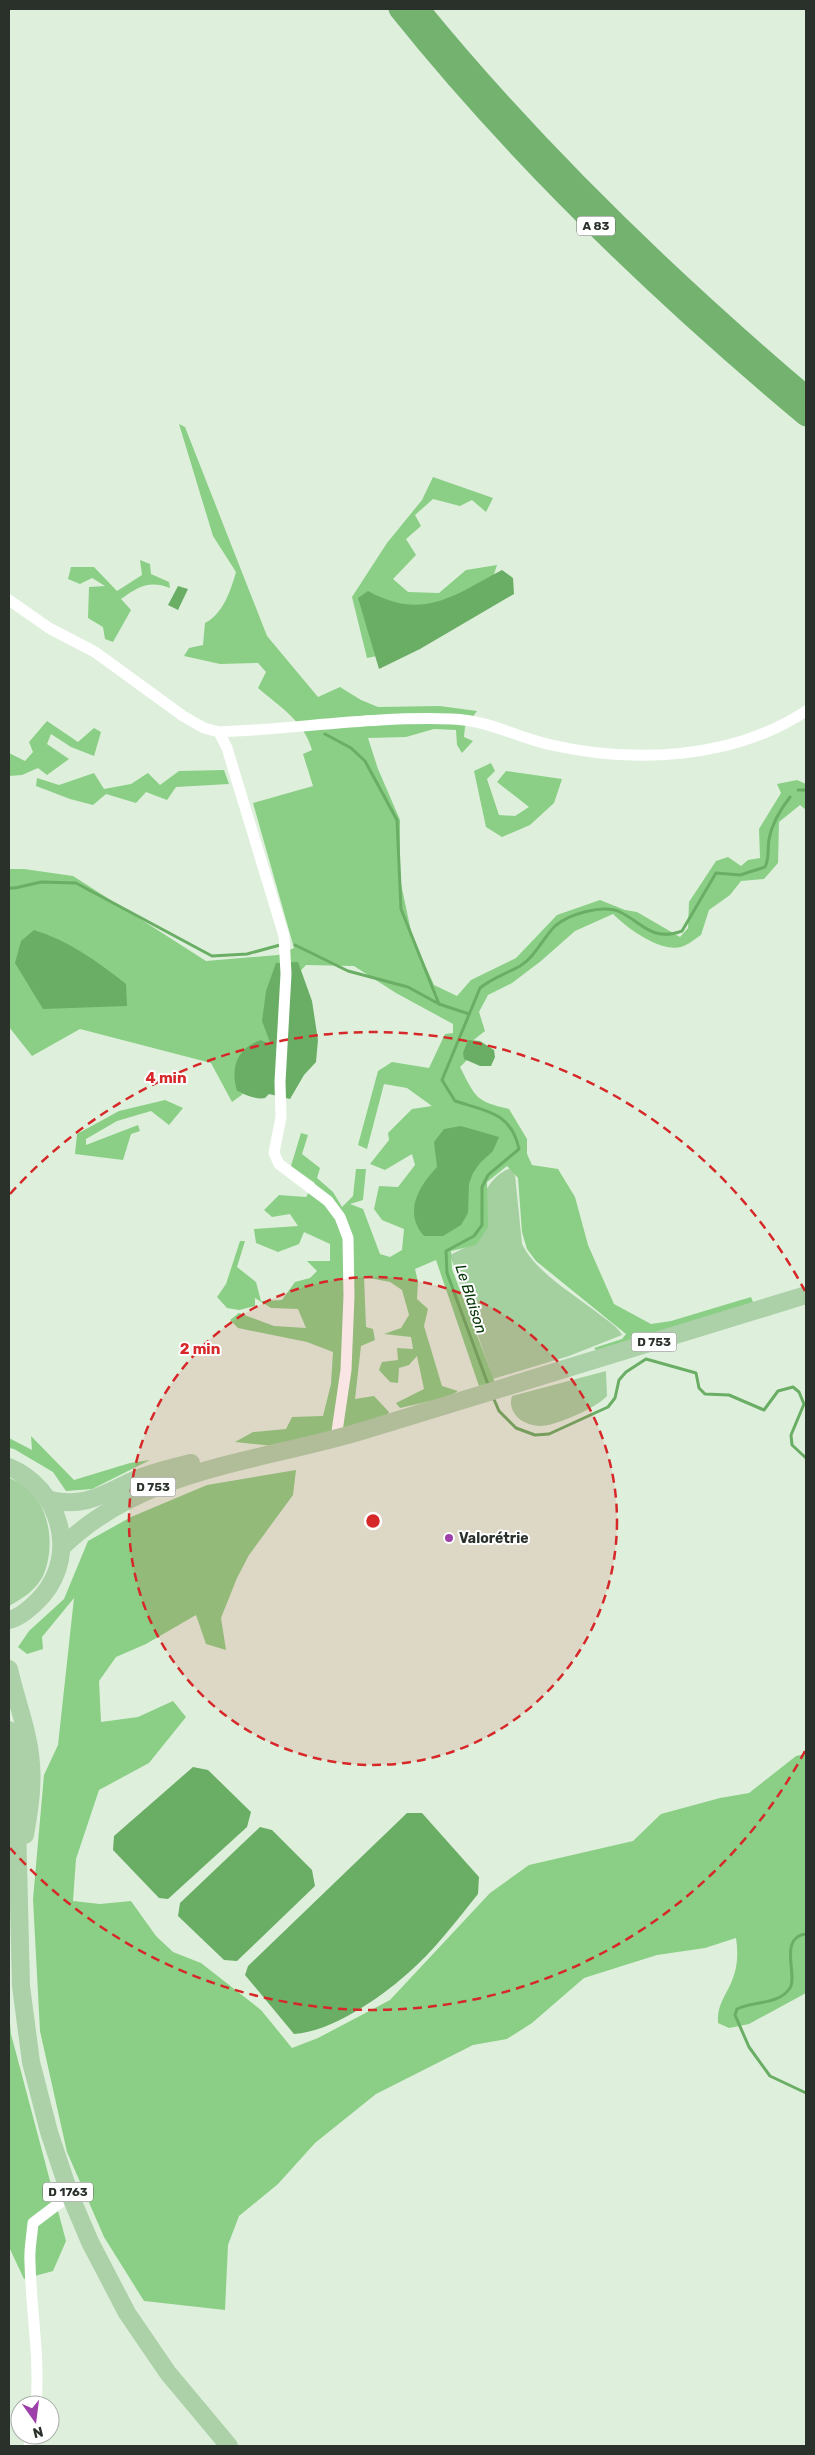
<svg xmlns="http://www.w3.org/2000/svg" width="815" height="2455" viewBox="0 0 815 2455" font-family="Rubik,sans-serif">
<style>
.green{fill:#a4d0a0}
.forest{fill:#8acf85}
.water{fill:#6aae65}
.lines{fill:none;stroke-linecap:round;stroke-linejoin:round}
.stream{stroke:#6aae65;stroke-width:3}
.street{stroke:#fff;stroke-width:11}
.primary{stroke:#acd1a9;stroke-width:18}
.highway{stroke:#74b270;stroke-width:21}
.ring{fill:none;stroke:#d62828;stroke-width:2.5;stroke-dasharray:9 6}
.poi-dot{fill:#9d40aa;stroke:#fff;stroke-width:2}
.labels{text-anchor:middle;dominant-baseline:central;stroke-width:4;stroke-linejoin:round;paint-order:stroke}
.shield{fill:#fff;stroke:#6a6f6a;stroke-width:1}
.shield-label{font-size:12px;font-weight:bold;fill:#2a312a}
.poi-label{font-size:14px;font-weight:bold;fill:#2a312a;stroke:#fff;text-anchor:start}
.water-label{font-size:15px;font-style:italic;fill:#033403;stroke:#fff}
.centre{fill:#d62828;stroke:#fff;stroke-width:2.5}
.ring-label{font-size:15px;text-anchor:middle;font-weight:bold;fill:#d62828;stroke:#fff;stroke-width:4;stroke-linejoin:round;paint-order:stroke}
</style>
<rect width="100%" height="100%" fill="#def0dc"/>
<g class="green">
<path d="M511,1168l4,7 7,69c15,30 51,49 77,70 8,6 19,13 23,21l-53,21 -76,23 -43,-124 20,-10c8,-28 10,-66 41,-77z"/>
<path d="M606,1371l1,25c-9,11 -53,31 -68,30 -10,-1 -21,-5 -26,-15 -2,-5 -3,-9 -1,-15z"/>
<path d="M9,1478c39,13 49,64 34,98 -7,14 -21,23 -34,30z"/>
</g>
<g class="forest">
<path d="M179,424l6,3 82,209 51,61 22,-10 21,13 17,7 62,-1 37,5 -12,16 -1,10 9,4 -11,12 -5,-8 -1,-15 -22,-1 -28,8 -38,1 10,31 22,51v59l12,57 22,49 23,11 14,-16 45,-22 41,-43 43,-15 25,10 12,2 43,25 8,-9 1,-26 27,-41 12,-4 13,9 7,-6 12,-2 -1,-29 22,-36 -4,-9 20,-4 9,4v26l-6,-5 -21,17 -1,41 -14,16 -23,2 -11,14 -21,15 -8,25c-6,4 -13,10 -20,12 -22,5 -54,-19 -68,-33l-38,17 -34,30 -29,22 -24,12 -9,17 6,19 -14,11 2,12 -13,13c16,31 15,34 49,42l18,30v15l5,11 26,4 17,28 13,48 26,59 37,20 20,-3 80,-24 4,10 -157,45 -4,-4 28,-9 4,-5 -90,-73 -9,-12 -5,-17 -4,-54 -11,-12 -20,16 1,45 -12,18 -25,6 1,18 43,114 -16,3 -43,-126 -21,9 3,13 -1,17 11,10 -4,17 18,60 16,5 -10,6 -48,11 -4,-5 28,-14 -7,-33 -8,9 -10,3 -1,15 -8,-1 -11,-12 3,-8 16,-2 -1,-12 16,1 -2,-12 -27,-3 17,-6 8,-13 -7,-25 -12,-8 -26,-5 2,50 7,2 2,11 -14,6 -6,53 19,-3 15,16 -3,6 -112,28 -39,-4 18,-10 33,-3 6,-12 31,-1 8,-32 2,-32 -26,-10 -69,-14 -8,-8 9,-7 35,13 32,2 -8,-19 -27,-1 -16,-10v8l-16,4 -12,-2 -10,-11 9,-13 14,-43h5l-8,26 19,15 5,19 21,-1 13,-18 15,-4 7,-7 -10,-10h23v-17l-26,-12 -5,12 -21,8 -22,-9 -2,-14 44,-3 -8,-12 -18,3 -8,-7 15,-15 27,2 9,-14 -24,-17 10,-33 7,2 -6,19 18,14 -3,10 16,14 9,15 11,-11 3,-27h10l-3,31 -13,4 13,5 17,45 10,3 12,-7 2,-21 -22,-9 -8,-11 5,-23 19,1 17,-22 -3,-11 -27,16 -15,-6 19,-24 -1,-7 24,-24 20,-3 -25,-18 -23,-4 -17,65 -9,-4 20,-74 14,-9 37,6 16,-34 8,-1v-9l-57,-31 -42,-27 -48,-1 -35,37 1,45 -35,44 6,3 -11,8 -21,-39 -131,-34 -48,27 -23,-29v-158h15l49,7 133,85 72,-6 16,-7 -41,-145 60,-17 -10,-32 9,-4c-8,-29 -32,-43 -54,-62l8,-16 -8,-9 -38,1 -36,-8 5,-8 14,-3 2,-22c18,-9 26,-33 31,-51l-23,-36z"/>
<polygon points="433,477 493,498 486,512 472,500 460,506 433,499 415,515 421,526 406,539 416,555 393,579 408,592 439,593 466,570 497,565 490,587 382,655 367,658 352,597 387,543 422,500"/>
<path d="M140,560l10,4 1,10 18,8 1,6c-21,-8 -32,-1 -49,11l10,11 -18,32 -8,-3 -2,-12 -15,-9 1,-31 16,-1 -13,-8 -12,6 -12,-5 3,-12h23l23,24 25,-16z"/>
<polygon points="47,721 78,742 94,728 101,732 94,756 71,747 51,734 47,744 69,759 47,775 38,768 22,775 9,776 9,753 25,761 33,752 29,742"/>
<polygon points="491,763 495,771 487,779 499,815 515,816 529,807 497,782 506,771 562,779 554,803 530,825 502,837 486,827 474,771"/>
<polygon points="224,770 229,784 176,787 167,800 146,792 136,803 106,794 93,805 70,799 36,786 37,778 59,785 94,773 104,789 131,784 148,773 160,785 179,771"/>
<polygon points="165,1100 183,1108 169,1125 151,1111 117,1121 86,1139 86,1145 138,1125 140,1131 131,1134 123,1160 75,1154 77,1134 119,1111"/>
<polygon points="31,1436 74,1480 130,1463 150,1460 92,1489 66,1491 53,1472 14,1449 9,1448 9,1438 32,1450"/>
<path d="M296,1470l-3,25 -44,60 -12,23 -16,40 5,32 -20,-6 -10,-29 -50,29 -30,13 -17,24 2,41 37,-5 35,-16 13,16 -37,46 -50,27 -23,69 -3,42 27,3 31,-3 25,35 17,16 28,11 60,47 31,38 26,-10 72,-38 100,-107 39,-28 104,-24 28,-27 59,-16 29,-5 47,-37 10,-2v239l-57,31 -20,4 -11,-5c-1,-20 9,-28 15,-45 5,-13 5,-27 3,-40l-31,10 -48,7 -73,23 -52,45 -25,16 -34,6 -97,49 -61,49 -37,41 -39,32 -11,29 -3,65 -81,-9 -40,-64 -37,-85 -27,-121 -7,-132 11,-124 14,-30 16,-147 -32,39 1,12 -16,5 -9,-7 11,-16 35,-32 24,-58 43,-24 76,-32z"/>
<polygon points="9,2011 11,2034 66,2241 53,2271 24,2279 9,2247"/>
</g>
<g class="water">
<path d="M502,570l11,8 1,16 -94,55 -41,20 -21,-71 10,-7c55,30 85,5 134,-21z"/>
<polygon points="178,586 188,589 178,610 168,605"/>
<path d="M34,930c35,11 63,31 92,54l1,22 -84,3 -28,-46 6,-22z"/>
<path d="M298,962l14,39 6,39 -2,22 -12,13 -14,24 -21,-5 -4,4c-8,2 -20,-3 -28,-7 -7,-24 0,-43 24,-51l10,5 -9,-24 4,-30 10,-28z"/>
<polygon points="468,1040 480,1041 494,1050 495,1057 491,1066 480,1066 464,1059 463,1053"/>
<path d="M461,1126l38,11 -6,14 -13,12 -7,10 -4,11 -1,29 -7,12 -18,11h-19c-21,-24 -5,-50 13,-69l-3,-25 10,-13z"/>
<polygon points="193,1767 208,1770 251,1812 247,1827 168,1899 159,1898 113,1850 114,1836"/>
<path d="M407,1813h15l57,64 -1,17c-21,26 -45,58 -71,80 -27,24 -76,58 -113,60l-49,-59 3,-9z"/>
<polygon points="260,1827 272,1830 312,1870 315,1886 237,1961 224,1960 178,1916 180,1903"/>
</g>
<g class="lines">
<g class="stream">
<polyline points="325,734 351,748 365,761 397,820 401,909 439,1004 469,1014"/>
<polyline points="798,790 806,790"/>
<polyline points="9,888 15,888 41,882 76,883 212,956 247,954 280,945"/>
<polyline points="295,945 348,971 408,987 439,1004"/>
<path d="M489,1387l-42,-114 -1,-22 28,-15 8,-11v-38l6,-12 31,-26c-8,-37 -33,-38 -64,-48l-13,-21 38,-92c12,-10 26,-14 40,-22 15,-9 23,-28 35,-40 14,-12 48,-22 65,-14 23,11 31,30 62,19l34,-58 24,2 25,-8c5,-10 2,-17 4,-28 3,-16 11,-29 21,-42"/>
<polyline points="493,1397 499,1411 516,1428 535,1435 549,1434 608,1407 615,1398 619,1380 626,1372 646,1359 696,1373 699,1388 705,1394 729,1395 764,1410 778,1391 793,1387 799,1392 804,1404 791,1435 792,1445 806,1458"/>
<path d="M806,1934c-28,3 -8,42 -16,54 -11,17 -37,13 -53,21l-2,6 14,32 21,29 36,17"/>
</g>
<g class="street">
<polyline points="9,600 49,628 95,652 183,716 204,728 219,732 227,748 284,936 286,974 280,1082 281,1117 274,1153 279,1164 328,1201 340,1217 348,1238 349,1296 346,1370 336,1438"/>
<path d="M219,732c77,-3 156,-16 233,-13 34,1 63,17 95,25 85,20 185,16 259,-33"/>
<path d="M36,2405c4,-48 -5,-95 -6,-143 -1,-13 2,-26 3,-39l37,-28"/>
<polyline points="29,2446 32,2435"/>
</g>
<g class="primary">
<path d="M9,1467c50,21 70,85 34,128 -9,10 -21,22 -34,25"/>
<path d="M50,1500c39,9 58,-10 92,-23 16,-6 32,-10 49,-14"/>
<path d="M62,1547c81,-79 197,-85 300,-116 148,-45 296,-90 444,-136"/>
<path d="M9,1669c7,32 20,63 22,95 2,24 -2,48 -6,71"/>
<polyline points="9,1730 16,1782 21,1986 31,2062 49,2132 70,2195 90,2242 127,2313 168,2373 229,2446"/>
</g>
<g class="highway">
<path d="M399,9c120,150 260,284 407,407"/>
<path d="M419,9c116,142 248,269 387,387"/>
</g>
</g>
<circle cx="373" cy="1521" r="244" fill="#d62828" fill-opacity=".12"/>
<g class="ring">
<circle cx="373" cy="1521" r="244"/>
<path d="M805 1751A489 489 0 0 1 10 1848M10 1194A489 489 0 0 1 805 1291"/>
</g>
<circle class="poi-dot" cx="449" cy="1538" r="5"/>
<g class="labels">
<g class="shield">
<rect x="577" y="216.5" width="38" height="19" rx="4"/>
<rect x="631.5" y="1332.5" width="45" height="19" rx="4"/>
<rect x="130.5" y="1477.5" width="45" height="19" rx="4"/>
<rect x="43" y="2182.5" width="50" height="19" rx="4"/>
</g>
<g class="shield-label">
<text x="596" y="226">A 83</text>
<text x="654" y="1342">D 753</text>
<text x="153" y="1487">D 753</text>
<text x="68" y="2192">D 1763</text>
</g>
<g class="poi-label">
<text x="459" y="1538">Valorétrie</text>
</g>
<g class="water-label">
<text transform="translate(471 1299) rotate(72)">Le Blaison</text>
</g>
</g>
<circle cx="373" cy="1521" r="8" class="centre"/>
<g class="ring-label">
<text x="166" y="1083">4 min</text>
<text x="200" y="1354">2 min</text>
</g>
<rect width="815" height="2455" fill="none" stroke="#2a312a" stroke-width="20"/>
<g transform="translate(35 2420) rotate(166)"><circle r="24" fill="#ffffff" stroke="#aaadaa"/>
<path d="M0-4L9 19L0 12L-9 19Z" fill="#9d40aa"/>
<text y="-8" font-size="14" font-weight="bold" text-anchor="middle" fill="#2a312a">N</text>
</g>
</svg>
